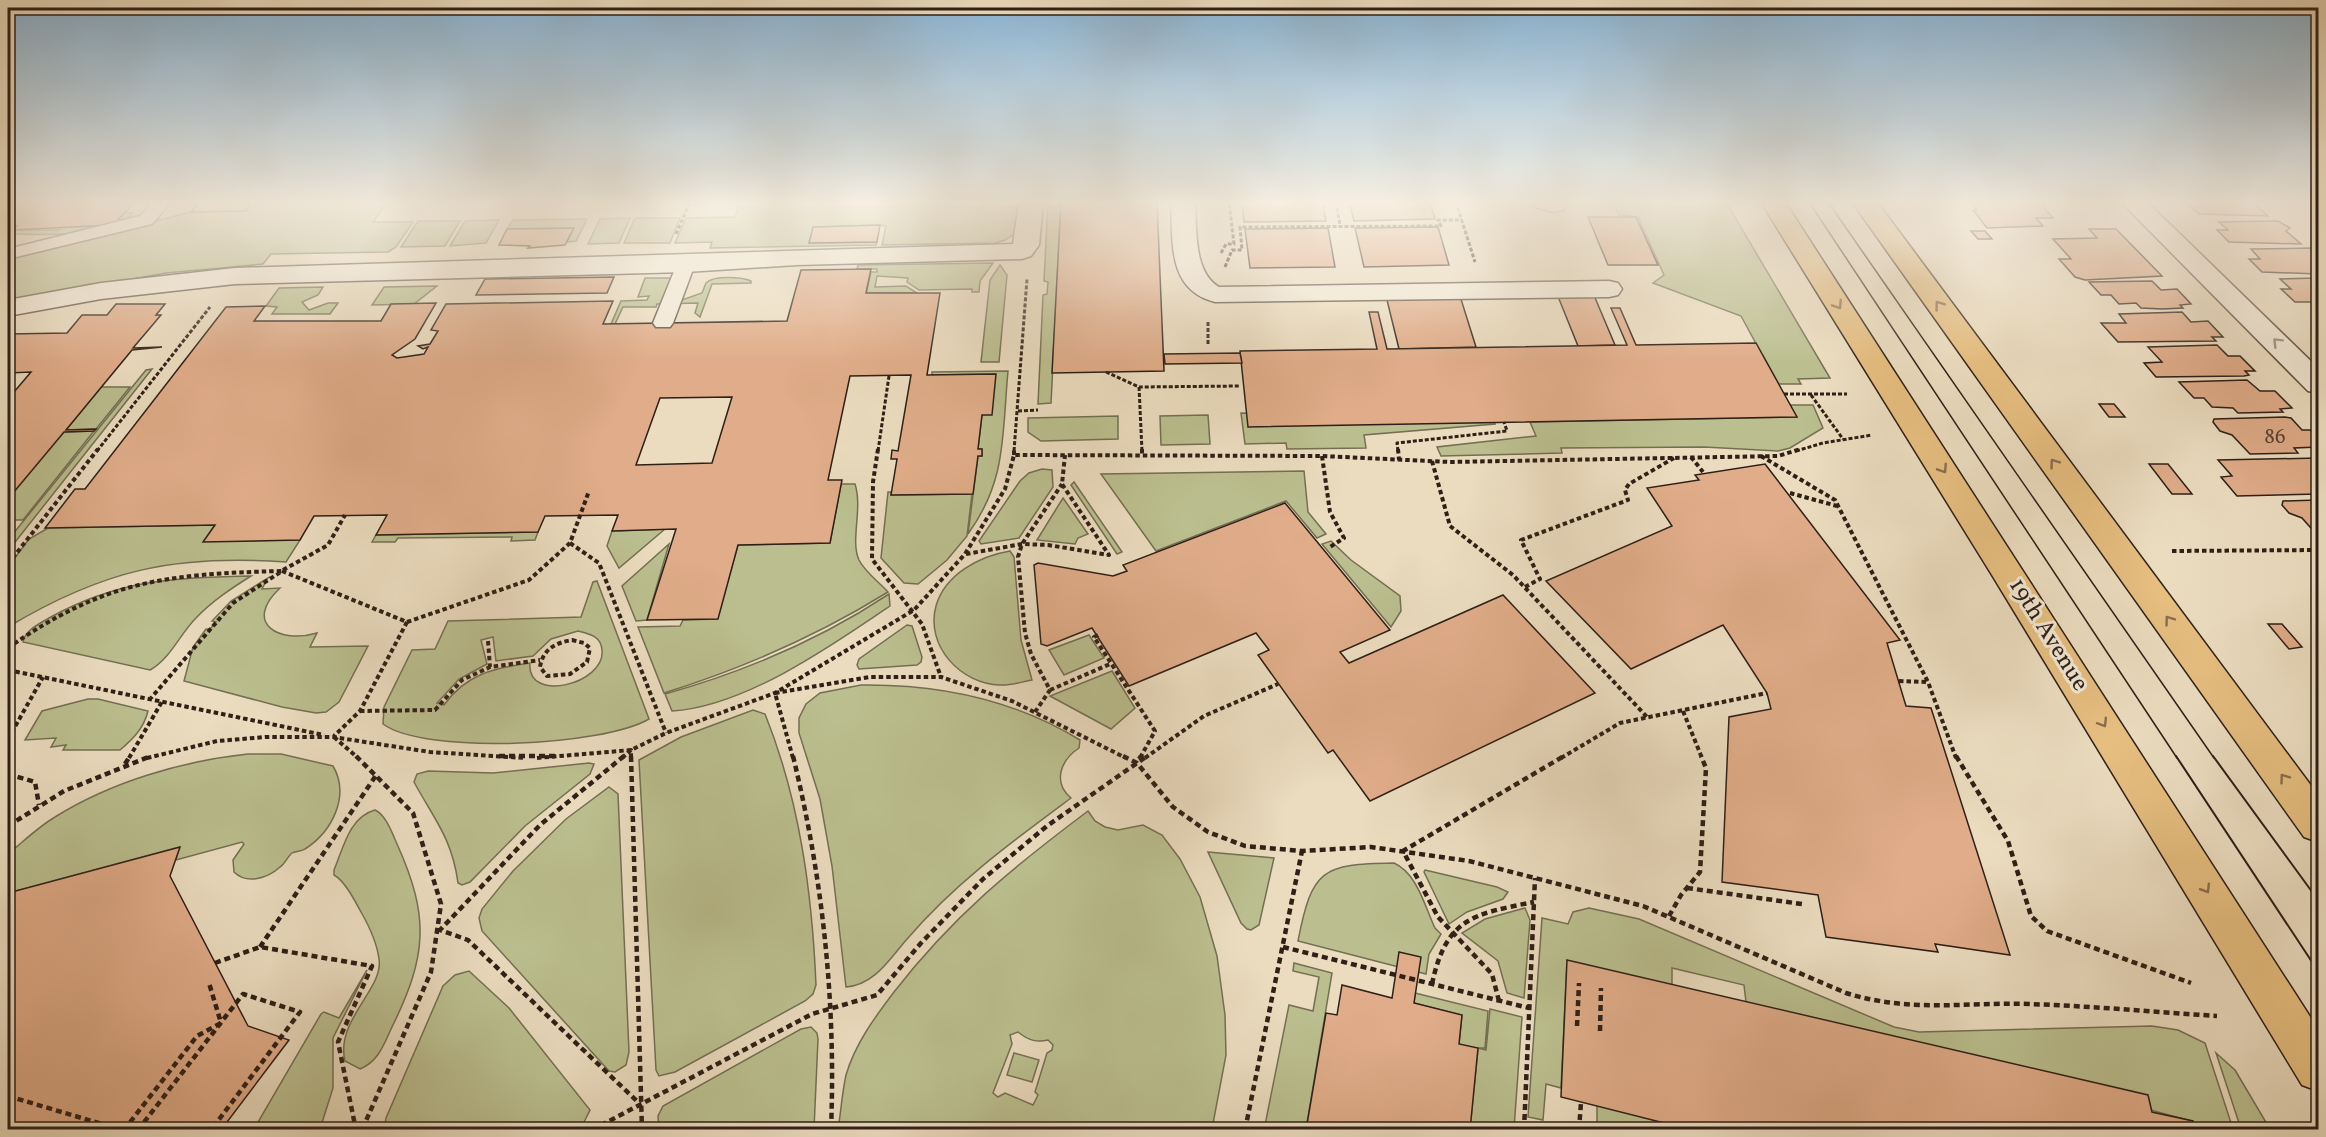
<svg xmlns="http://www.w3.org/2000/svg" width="2326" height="1137" viewBox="0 0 2326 1137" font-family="Vollkorn,serif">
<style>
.green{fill:#bbbf8f;stroke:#746f53;stroke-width:1.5;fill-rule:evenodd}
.building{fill:#e0ac89;stroke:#2e1f17;stroke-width:1.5;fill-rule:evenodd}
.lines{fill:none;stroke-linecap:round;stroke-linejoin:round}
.service-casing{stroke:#5d4e41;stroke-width:3}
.minor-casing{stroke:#5d4e41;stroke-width:3}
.trunk-casing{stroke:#2e1f17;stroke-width:3}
.path-far2{stroke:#2e1f17;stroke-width:3;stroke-dasharray:4 2;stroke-linecap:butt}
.path-far1{stroke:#2e1f17;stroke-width:4;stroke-dasharray:4.5 3;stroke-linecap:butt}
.path{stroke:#2e1f17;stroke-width:4.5;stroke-dasharray:6 4;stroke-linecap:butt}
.service{fill:#f2e8d5;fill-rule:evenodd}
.minor{fill:#f2e8d5;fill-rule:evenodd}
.trunk{fill:#e6be80;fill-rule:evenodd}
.tram-far1{stroke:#2e1f17;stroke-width:1.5}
.tram{stroke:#2e1f17;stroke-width:2}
.oneway{stroke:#8a6e4c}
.oneway2{stroke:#9a8e80}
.labels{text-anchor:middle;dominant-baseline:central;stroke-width:6;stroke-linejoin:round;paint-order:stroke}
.number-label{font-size:21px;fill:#5a4234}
.street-label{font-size:24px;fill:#2e1f17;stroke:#f2e8d5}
</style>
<rect width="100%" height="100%" fill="#ebdcbf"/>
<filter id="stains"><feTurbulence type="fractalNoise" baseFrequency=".00333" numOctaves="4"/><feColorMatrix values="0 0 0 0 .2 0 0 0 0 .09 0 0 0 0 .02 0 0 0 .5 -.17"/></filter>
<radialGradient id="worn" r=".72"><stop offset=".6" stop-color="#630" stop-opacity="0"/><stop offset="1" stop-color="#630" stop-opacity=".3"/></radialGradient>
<g class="green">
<polygon points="262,202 387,202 373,222 413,222 396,247 388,252 271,254 263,264 166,273 8,301 8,258 191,212 246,211 250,205"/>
<polygon points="740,202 1020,202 1017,232 1005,240 995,243 882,245 886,226 880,225 814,227 809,243 877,242 876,245 710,248 712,242 675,243 686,218 735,217"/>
<polygon points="1048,202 1061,202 1051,403 1038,404 1043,295 1047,294 1048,282 1044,281"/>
<polygon points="1613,202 1726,202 1830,378 1798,379 1801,384 1778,384 1741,316 1653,283 1664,275 1638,217 1619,215"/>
<path d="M125,213h8c-26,27 -91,21 -125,21v-8h9l-4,4h45l4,-4z"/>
<polygon points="630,218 619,243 588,244 600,219"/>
<polygon points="635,218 680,218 670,243 624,243"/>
<polygon points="587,219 576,241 567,242 573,229 507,229 513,220"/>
<polygon points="499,220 486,243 450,246 465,221"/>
<polygon points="418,221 460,221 445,246 401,247"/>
<polygon points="993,263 980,281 979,292 972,292 972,289 919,290 907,282 908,278 877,276 875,287 906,286 917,293 866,293 871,272 877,272 877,269 857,269 858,265"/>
<polygon points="1000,265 1007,275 999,362 981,362 990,280"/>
<path d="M645,278h44l-17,13 10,9 20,-7c1,-2 3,-8 4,-10 7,-8 37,-6 45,-2v2l-39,1 -12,33 -5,-4 3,-10 -41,1 -1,3h-33l-8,17h-4l10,-23 26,-1 2,-4 -11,1z"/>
<polygon points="437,286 414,304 372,305 384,287"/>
<polygon points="323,287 318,295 302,302 309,310 328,303 338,303 330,314 272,314 277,307 266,306 279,288"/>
<polygon points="152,369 8,551 8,540 146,370"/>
<path d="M1008,371c-6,64 -1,109 -40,163l10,-78h4v-7h-4l4,-34 13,-41 -63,1v-3z"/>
<polygon points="101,387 130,387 96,429 66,430"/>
<polygon points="1790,405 1813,405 1823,428 1790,448 1778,451 1704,447 1561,448 1562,453 1441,456 1437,447 1536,436 1530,422 1796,417"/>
<polygon points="1241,413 1494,422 1495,424 1364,435 1366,448 1287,449 1286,443 1245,444"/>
<polygon points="1208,415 1210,444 1161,445 1160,416"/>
<polygon points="1118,416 1118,439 1041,441 1028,432 1028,418"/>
<polygon points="94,431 23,520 8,520 8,499 64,432"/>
<polygon points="1042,469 1052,470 1053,487 1019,538 981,544 979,541 1020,481 1029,473"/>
<polygon points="1304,471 1308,512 1326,534 1317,538 1286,501 1156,551 1101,474"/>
<polygon points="1074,482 1122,552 1117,554 1071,485"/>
<path d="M841,484h14c8,25 -5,56 4,76 6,12 20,22 29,32 -71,44 -144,76 -224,101l-26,-66 42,-1 3,-6 34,-1 21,-74 92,-2z"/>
<polygon points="888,492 891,492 891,495 972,494 967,536 947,560 918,584 904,583 881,558"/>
<polygon points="1063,498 1088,534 1078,538 1075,544 1037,540"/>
<path d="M215,525l-11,16 96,-1 -14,22c-111,-8 -183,8 -278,65v-60l21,-28 19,-11z"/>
<polygon points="665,529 619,568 607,546 612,531"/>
<polygon points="538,532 535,540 511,541 512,537 398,538 395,542 372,542 376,535"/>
<polygon points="1331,541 1351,560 1400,596 1401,611 1391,627 1322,544"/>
<polygon points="669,544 647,620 636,621 622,586"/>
<path d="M1010,551l4,6 7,83 11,40c-11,2 -22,6 -32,5 -39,-1 -75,-39 -64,-79 9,-32 44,-50 74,-55z"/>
<path d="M251,576c-19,12 -39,25 -55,42 -16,16 -26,41 -46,52l-127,-28c2,-12 16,-18 26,-24 70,-39 125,-40 202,-42z"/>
<path d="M268,578l-6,11 18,-1c-38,36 0,56 37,45l-7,14 58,-1 -29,56 -13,10 -10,1 -34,-6 -98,-26 9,-34 13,-18h4l6,-7 -4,-1 19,-20z"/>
<path d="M597,581l52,138c-46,27 -224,36 -266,5l1,-17 28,-57 23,-1 13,-28 133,-4 12,-35zM578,631c12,3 23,5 24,19 4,34 -76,54 -72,13 -36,5 -64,11 -86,42l-7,-2 22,-24 28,-15 -6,-24 12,-3 3,24 37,-5 18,-17z"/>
<path d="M889,594l1,12c-57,39 -146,101 -218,105l-7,-17c79,-22 156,-55 224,-100z"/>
<polygon points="907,625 912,626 922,657 921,662 917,665 859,669 857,665 859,659"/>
<polygon points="1089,635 1104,658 1064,675 1049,650"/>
<polygon points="1112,671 1135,708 1111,729 1050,696"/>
<path d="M861,685c79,-1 152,14 219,55l-1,8c-18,12 -27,34 -8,50 -58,43 -116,85 -163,140 -18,20 -33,47 -62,49l-14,-121 -12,-67 -21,-66v-15l7,-14 14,-11z"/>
<path d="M88,699h10l50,12c-4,17 -15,28 -28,39h-57l3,-5 -15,2 5,-9 -31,2 17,-29z"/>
<path d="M753,710l12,4c35,87 47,179 51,271l-3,9 -8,7 -130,71 -16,4 -3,-6 -17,-310 42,-23z"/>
<path d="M248,754h33l52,12c17,29 0,65 -28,83 -4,3 -10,2 -13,4 -4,3 -7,11 -12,14 -12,11 -33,18 -46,5l-1,-12 11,-16 -2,-2 -66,18 3,-13 -171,46v-39c15,-12 30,-27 47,-37 56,-35 127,-56 193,-63z"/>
<path d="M589,763l5,1 -4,10 -65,52 -55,56 -8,3 -4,-2c-6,-45 -24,-64 -44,-101l3,-8 11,-3 65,2z"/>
<polygon points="609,787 618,794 629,1052 626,1065 615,1072 609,1071 482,931 479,918 482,909 513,871 566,819"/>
<path d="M375,810c11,5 17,23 22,34 33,73 30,112 -5,183 -8,17 -13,34 -32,42l-15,-8c-10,-41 39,-72 34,-102 -2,-16 -10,-33 -18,-47 -6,-11 -16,-31 -27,-37v-5c9,-21 15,-53 41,-60z"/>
<path d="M1088,811l7,10 10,6 13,3 25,-5 19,10 18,24 20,38 17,59 8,59 1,40 -14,74h-374c3,-17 4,-36 8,-54 9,-31 29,-58 48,-83 59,-76 118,-124 194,-181zM1018,1032c10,8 18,11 30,8l5,5 -1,5 -5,3 -12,39 3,3 -5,10 -28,-12 -7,4 -5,-4 19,-49 -2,-9z"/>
<polygon points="1208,852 1274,858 1259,925 1251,930 1247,929 1241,923"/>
<path d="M1394,863c23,10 31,44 41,65l6,6 -12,20 -3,20 -128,-33c14,-72 24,-77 96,-78z"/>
<polygon points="1425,870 1497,887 1508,892 1503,899 1467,912 1449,924 1424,872"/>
<polygon points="1525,908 1530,920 1524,998 1507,993 1498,961 1462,933 1485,919"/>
<polygon points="1589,908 1639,919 1894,1027 1919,1032 2152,1026 2178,1030 2205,1043 2233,1129 2195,1129 2192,1121 1746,1002 1744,985 1672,968 1672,985 1567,961 1561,1088 1546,1084 1543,1120 1528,1117 1542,918 1568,924 1573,912"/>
<polygon points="1294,963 1332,973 1306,1129 1264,1130 1289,1005 1313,1011 1319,977 1293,971"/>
<polygon points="367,970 333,1038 333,1088 320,1129 254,1129 321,1014 324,1012 339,1018"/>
<polygon points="469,971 509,1008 590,1110 583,1124 571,1130 384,1129 386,1118 443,986 455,975"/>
<polygon points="1415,993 1488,1011 1485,1048 1478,1048 1486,1050 1490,1009 1522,1017 1514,1129 1470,1129 1478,1049 1459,1044 1462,1015 1414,1003"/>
<polygon points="811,1027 817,1033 818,1039 814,1129 659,1129 658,1116 663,1106 801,1029"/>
<polygon points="1014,1053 1039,1060 1032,1082 1007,1075"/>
<polygon points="2216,1053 2235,1070 2270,1129 2241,1129"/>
<polygon points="1597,1105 1692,1130 1597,1130"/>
</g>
<g class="building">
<polygon points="8,202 135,202 113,225 12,230 17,226 8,226"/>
<polygon points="252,202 246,211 191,212 199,202"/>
<polygon points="1061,202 1157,202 1164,371 1052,373"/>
<polygon points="1242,202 1323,202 1326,221 1244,222"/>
<polygon points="1349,202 1430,202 1435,219 1354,221"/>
<polygon points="1971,202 2041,204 2053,218 2036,218 2043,226 1987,228 1973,210 1977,210"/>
<polygon points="2197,202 2259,202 2254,203 2268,216 2199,214 2187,203"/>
<polygon points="1588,217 1636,217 1658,265 1608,265"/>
<polygon points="2278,221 2290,228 2286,231 2301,244 2229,242 2217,230 2228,230 2219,222"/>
<polygon points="880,225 877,242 809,243 813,227"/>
<polygon points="1438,227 1449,265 1364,267 1355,228"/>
<polygon points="574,228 565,245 528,248 530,246 499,245 507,229"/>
<polygon points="1328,228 1335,267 1250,268 1245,229"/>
<polygon points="2089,229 2116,229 2162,276 2085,280 2075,277 2059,259 2071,259 2053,239 2097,238"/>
<polygon points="1971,231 1985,231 1992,239 1978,239"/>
<polygon points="2312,248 2318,250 2318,274 2262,272 2249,259 2260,259 2251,249"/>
<path d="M871,269l-5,24h74l-13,82 69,-1 -4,41h-10l-4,34h4v7h-4l-5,38 -82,1 6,-36h-6l1,-9 6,1 13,-76 -61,1 -22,104h14l-12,63 -92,2 -20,74 -71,1 29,-91 -64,2 6,-16 -73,1 -7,16 -162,3 11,-20 -73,1 -14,24 -97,2 12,-17 -170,3 30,-39h10l141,-182 39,-1 -11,15h127l10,-17 45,-1 -21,36 -23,16 5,3 27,-4 4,-7 -5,2 -5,-3 12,-2 8,-13 -7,-1 15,-26 167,-3 -10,23 184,-3 14,-51zM732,397l-20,66 -76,2 24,-67z"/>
<polygon points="614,277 607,293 476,295 485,279"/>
<polygon points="2318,278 2318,302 2295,302 2281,289 2291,289 2280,279"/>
<polygon points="2152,281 2161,290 2177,289 2191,304 2180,305 2183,308 2162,309 2141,308 2136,303 2119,304 2111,295 2101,295 2089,282"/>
<polygon points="1593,293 1615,345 1578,346 1557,294"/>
<polygon points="1386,296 1460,296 1476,347 1399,349"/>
<polygon points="116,304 165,304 156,315 161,315 133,348 162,347 132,350 66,430 96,429 94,431 64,432 8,499 8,399 31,372 8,373 8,334 67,333 82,315 107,315"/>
<polygon points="1611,308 1620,308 1636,345 1756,343 1797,417 1248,427 1240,351 1377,349 1369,312 1378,312 1387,349 1627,345"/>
<polygon points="2182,312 2191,322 2208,321 2223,337 2212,337 2216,341 2118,342 2101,323 2126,323 2119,314"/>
<polygon points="2217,345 2228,356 2240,356 2255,371 2245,371 2249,375 2244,376 2156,377 2144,363 2162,362 2148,347"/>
<polygon points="1240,353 1242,363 1165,364 1164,354"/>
<polygon points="2247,380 2260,391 2275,391 2292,408 2280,409 2283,412 2238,413 2233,408 2212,407 2204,398 2194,398 2179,382"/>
<polygon points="2099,404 2114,404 2125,417 2109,417"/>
<polygon points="2285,417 2291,418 2302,430 2310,430 2318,439 2318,447 2294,448 2298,453 2250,454 2232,435 2220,431 2213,422 2214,419"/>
<polygon points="2318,458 2318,494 2237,496 2221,477 2232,476 2218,460"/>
<polygon points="1765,464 1900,640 1887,643 1906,706 1931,708 2010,955 1935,944 1938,952 1826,937 1818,895 1722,882 1729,717 1771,709 1767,693 1723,625 1631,669 1546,581 1672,526 1647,488 1699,480 1695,475"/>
<polygon points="2149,464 2168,464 2192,494 2172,494"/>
<polygon points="2318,500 2318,536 2302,518 2289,513 2282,505 2283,501"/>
<polygon points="1285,503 1390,630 1340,652 1349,663 1503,595 1595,693 1370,801 1333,750 1328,753 1258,655 1269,650 1256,633 1129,686 1092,628 1047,646 1041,644 1034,565 1038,563 1113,576 1127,571 1123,565"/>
<polygon points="2268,624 2282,624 2302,647 2289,649"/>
<polygon points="180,847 170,876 248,1026 289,1040 221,1130 8,1130 8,893"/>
<polygon points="1399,952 1421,957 1414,1003 1462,1015 1459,1044 1478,1048 1470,1130 1306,1130 1326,1013 1337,1015 1342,985 1392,998"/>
<polygon points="1567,960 2148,1095 2152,1112 2193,1121 2195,1130 1692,1130 1561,1097"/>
</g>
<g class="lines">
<g class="service-casing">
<g id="service">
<polygon points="152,202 171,202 152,224 8,259 8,249 140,216"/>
<polygon points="686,258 695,264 673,323 670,327 656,327 653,323 677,264"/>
</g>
</g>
<g class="minor-casing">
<g id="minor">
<polygon points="1019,202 1043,202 1039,245 1031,256 1022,259 797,265 686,272 235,284 101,299 8,316 8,300 101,283 235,268 1013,244"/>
<path d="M1171,202h24c2,27 -2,70 24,85l390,-6 9,2 4,6 -4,6 -9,2 -394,5c-48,-12 -42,-60 -44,-100z"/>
<polygon points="1531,202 1564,202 1566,205 1563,210 1554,212 1534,207"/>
<polygon points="2121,202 2147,202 2318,368 2318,393 2308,391"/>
</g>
</g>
<g class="trunk-casing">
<g id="trunk">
<polygon points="1761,202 1785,202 2318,1029 2318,1091 2302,1085 1992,575"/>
<polygon points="1852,202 1877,202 2318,795 2318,842 2304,837"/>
</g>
</g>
<g class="path-far2">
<polyline points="1336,202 1340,225"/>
<polyline points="1456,202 1475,262"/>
<polyline points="676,234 690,202"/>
<polyline points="1221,253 1226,244 1234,244 1229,202"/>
<polyline points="1225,267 1232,250 1242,250 1240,227 1441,226 1438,220 1462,220"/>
<polyline points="1208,322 1208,345"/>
<polyline points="1106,372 1139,387 1240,386"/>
<polyline points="1139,387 1142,451"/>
<polyline points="1784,394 1847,394"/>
<polyline points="1811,395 1843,439"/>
<polyline points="1018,411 1038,410"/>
<polyline points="97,451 210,307"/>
<polyline points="878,451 889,376"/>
<polyline points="1014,451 1027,279"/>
<polyline points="1398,451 1397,443 1507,431 1504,422"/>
<polyline points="1796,451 1823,443 1872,435"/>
</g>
<g class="path-far1">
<polyline points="878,449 873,482 872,559 922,624 941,677"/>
<polyline points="1142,449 1142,455"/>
<polyline points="1398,449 1399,460"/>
<polyline points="1014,455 1014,449"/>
<polyline points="1322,456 1330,512 1344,538 1330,547"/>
<polyline points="1761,456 1835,500 1928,682 1956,758"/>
<polyline points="1691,457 1703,472"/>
<polyline points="1432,461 1450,526 1513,575 1648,718"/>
<polyline points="1790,493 1837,506"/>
<polyline points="570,543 599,563 666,733"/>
<polyline points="2172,551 2318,550"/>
<polyline points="966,554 1022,544 1048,545 1109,555 1062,484 1065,455"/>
<polyline points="8,564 98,449"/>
<polyline points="283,570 328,545 345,515"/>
<polyline points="282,571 407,622 360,711 334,736"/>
<polyline points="1525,587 1540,579 1521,540 1628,500 1625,490 1629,484 1674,458"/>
<polyline points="407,622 529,580 570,543 589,491"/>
<polyline points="1098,635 1094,637 1155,731 1140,758"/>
<path d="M572,640l12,3 6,5 -3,14 -17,12 -23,2 -7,-9c3,-18 15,-24 32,-27z"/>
<polyline points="488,641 490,667"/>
<path d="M8,648c97,-68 159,-74 274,-77l-49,32 -82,95"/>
<polyline points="8,670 324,735"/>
<polyline points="1899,681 1928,682"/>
<polyline points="1050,690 1110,664"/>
<polyline points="360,711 435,710 462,680 490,667 540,660"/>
<polyline points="1683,711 1702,758"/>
<polyline points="1035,712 1050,690 1031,654 1025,633 1018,557 1022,544 1062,484"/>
<polyline points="334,737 358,758"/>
<polyline points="8,739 43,677"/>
<polyline points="129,758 163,700"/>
<polyline points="147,758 217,741 266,737 333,737 430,752 525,758"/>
<polyline points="537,758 631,750 631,758"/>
<polyline points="622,758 631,750 666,733 775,693 914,610 965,554 1005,489 1014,455 1322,456 1450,462 1778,456 1801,449"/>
<polyline points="793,758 775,693 870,677 941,677 1012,701 1126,758"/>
<polyline points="1145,758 1204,716 1278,684"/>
<polyline points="1561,758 1620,723 1767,693"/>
</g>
<g class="path">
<polyline points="356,756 413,813 441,904 431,972 362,1130"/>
<polyline points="499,756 556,756"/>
<polyline points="624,756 540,825 440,930 468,940 640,1104"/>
<polyline points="631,756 642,1130"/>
<path d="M793,756c30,124 43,246 38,374"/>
<path d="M1123,756l14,7 36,44 35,25 37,14 57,5 69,-4 98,14 174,45 203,87c64,20 118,9 183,11 62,2 125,8 188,12"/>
<polyline points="1956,756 2008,841 2031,916 2047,931 2191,983"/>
<polyline points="1139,759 1141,756"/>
<polyline points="125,764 130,756"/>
<polyline points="8,774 35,782 39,805"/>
<polyline points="8,826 64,791 151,756"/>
<polyline points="1687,888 1802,904"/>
<polyline points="1669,916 1681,895 1700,872 1706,768 1701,756"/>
<polyline points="260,947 377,774"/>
<polyline points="1283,947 1529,1008"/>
<polyline points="215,963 260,947 372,966 338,1042 356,1130"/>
<path d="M1432,984c14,-66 41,-70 102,-82"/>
<polyline points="1499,1001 1492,974 1438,917 1403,851 1564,756"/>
<polyline points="1577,1026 1579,983"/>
<polyline points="1600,1031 1601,988"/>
<polyline points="8,1096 122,1130"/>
<polyline points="2162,1126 2163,1130"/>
<polyline points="124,1130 197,1036 221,1023 209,983"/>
<polyline points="138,1130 243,994 300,1012 211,1130"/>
<polyline points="592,1130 812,1014 877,995 921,943 983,879 1047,826 1147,756"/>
<polyline points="1245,1130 1302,851"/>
<polyline points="1524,1130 1535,878"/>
<polyline points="1579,1130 1581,1102"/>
</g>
<use href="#service" class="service"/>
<use href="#minor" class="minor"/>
<use href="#trunk" class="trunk"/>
<g class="tram-far1">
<polyline points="1809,202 2177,758"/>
<polyline points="1828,202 2214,758"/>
</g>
<g class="tram">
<polyline points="2176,756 2318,971"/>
<polyline points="2213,756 2318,900"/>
</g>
</g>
<defs><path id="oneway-chevron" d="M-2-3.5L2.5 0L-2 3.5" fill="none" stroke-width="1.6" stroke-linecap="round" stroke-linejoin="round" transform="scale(1.5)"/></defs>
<g class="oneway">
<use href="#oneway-chevron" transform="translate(1838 305) rotate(57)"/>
<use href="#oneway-chevron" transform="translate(1939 305) rotate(-126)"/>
<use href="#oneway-chevron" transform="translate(2054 463) rotate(-126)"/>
<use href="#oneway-chevron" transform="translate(1943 469) rotate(57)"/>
<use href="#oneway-chevron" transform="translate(2169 620) rotate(-126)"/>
<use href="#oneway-chevron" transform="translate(2103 723) rotate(58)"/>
<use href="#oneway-chevron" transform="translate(2284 778) rotate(-126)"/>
<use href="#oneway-chevron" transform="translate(2206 889) rotate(58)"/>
</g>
<use class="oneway2" href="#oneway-chevron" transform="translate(2277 342) rotate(-135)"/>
<linearGradient id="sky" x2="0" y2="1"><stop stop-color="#8ab6d7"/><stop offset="0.56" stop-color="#f6efe2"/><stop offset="1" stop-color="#f6efe2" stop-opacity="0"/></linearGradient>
<rect width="2326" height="362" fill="url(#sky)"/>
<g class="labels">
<g class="number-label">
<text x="2275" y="437">86</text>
</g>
<g class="street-label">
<text transform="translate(2048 635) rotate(58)">19th Avenue</text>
</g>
</g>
<rect width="2326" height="1137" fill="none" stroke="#ebdcbf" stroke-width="30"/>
<rect x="9" y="9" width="2308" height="1119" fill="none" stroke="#2e1f17" stroke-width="3"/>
<rect x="15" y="15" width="2296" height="1107" fill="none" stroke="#2e1f17" stroke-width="1.5"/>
<rect width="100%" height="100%" filter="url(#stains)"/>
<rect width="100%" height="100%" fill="url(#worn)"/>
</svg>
